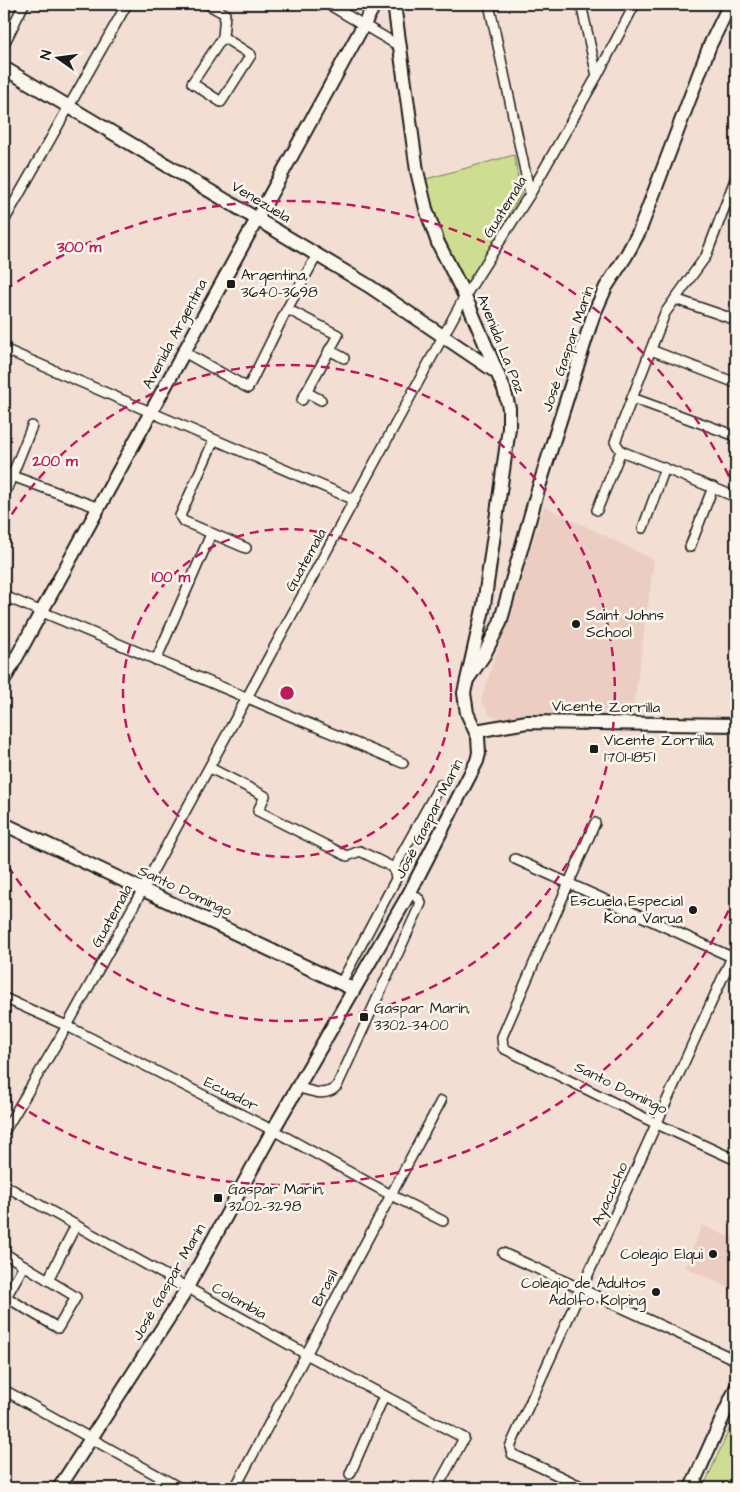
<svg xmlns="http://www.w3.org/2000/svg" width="740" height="1492" viewBox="0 0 740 1492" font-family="'Architects Daughter',sans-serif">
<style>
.built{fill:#eccdc2}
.green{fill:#cedd91;stroke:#757c56}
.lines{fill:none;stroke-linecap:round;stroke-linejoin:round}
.street-casing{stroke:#1c1c1c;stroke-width:12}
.secondary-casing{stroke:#1c1c1c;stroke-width:16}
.street{stroke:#fbf7ec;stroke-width:9}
.secondary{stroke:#fbf7ec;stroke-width:12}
.ring{fill:none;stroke:#c2185b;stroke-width:2.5;stroke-dasharray:9 6}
.poi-dot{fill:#1c1c1c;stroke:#fbf7ec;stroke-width:2}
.labels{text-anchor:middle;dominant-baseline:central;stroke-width:5;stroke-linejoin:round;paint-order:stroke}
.street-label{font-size:15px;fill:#1c1c1c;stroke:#fbf7ec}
.poi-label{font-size:15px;fill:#1c1c1c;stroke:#fbf7ec;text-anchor:start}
.centre{fill:#c2185b;stroke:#fbf7ec;stroke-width:2.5}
.ring-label{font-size:15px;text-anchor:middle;font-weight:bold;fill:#c2185b;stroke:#fbf7ec;stroke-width:5;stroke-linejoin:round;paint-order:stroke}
</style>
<rect width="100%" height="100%" fill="#f2ded3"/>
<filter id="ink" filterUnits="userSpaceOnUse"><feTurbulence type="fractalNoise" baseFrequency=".02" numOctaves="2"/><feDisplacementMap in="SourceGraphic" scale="10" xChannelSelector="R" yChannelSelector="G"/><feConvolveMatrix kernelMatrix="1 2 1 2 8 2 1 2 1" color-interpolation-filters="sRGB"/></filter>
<g filter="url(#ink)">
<g class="built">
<polygon points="544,506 654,560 632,719 492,717 481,701"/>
<polygon points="702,1225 736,1240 736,1291 685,1267"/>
</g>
<g class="green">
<polygon points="514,155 521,194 466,288 434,221 429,205 426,179"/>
<polygon points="736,1414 736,1488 703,1488"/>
</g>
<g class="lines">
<g class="street-casing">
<g id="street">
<polyline points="207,4 225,14 223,37 192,83 221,102 251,55 223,37"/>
<polyline points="328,4 401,47"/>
<polyline points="489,4 530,194"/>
<polyline points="581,4 597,76"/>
<polyline points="4,44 24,4"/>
<polyline points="4,221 127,4"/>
<polyline points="675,299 736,320"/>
<polyline points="287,309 338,335 302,400"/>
<polyline points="4,349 355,500"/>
<polyline points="329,350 344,358"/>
<polyline points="651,350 736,383"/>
<polyline points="184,352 248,388 287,309 317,255"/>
<polyline points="306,392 321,400"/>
<polyline points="632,398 736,436"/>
<polyline points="214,440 180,516 183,521 246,548"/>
<polyline points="621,451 736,497"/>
<polyline points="4,473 99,508"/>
<polyline points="4,496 32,426"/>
<polyline points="597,510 621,451 615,442 665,313 706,256 736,177"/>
<polyline points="643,528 665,468"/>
<polyline points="690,547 713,487"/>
<polyline points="735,566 736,563"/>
<polyline points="4,596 403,763"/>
<polyline points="156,660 211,534"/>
<polyline points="210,768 265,796 258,811 347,856 360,851 394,868 396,879 341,983"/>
<polyline points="595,823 502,1037 503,1048 657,1124 736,1160"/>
<polyline points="515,859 736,959"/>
<polyline points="394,868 440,785"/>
<polyline points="4,998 67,1026 282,1135 391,1195 443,1221"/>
<path d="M297,1087c14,4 29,11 40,-1l84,-183 -1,-3 -10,-8"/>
<polyline points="4,1132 67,1026 143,889 465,296 530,194 597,76 635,4"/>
<polyline points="4,1185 306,1354 464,1438 437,1488"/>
<polyline points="4,1253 76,1297 58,1328 6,1297 24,1265"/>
<polyline points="503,1253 736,1360"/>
<polyline points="48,1280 76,1225"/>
<polyline points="4,1390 180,1488"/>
<polyline points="350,1474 384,1396"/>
<polyline points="235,1488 441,1101"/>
<polyline points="585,1488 512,1454 510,1447 736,948"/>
</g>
</g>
<g class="secondary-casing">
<g id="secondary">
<polyline points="4,68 369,286 496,372"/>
<polyline points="469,677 484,655 500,623 537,493 593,316 606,287 626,256 639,232 710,45 730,4"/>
<polyline points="4,680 375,4"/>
<polyline points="476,731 527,722 736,725"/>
<polyline points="4,824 353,989"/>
<polyline points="59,1488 179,1302 273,1130 410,892 477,761 479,753 478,737 467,713 464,693 484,605 509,428 509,408 504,389 465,296 438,243 426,209 417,171 394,4"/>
<polyline points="691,1488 736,1388"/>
</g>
</g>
<use href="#street" class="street"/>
<use href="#secondary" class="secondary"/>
</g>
</g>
<g class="ring">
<circle cx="287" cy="693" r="164"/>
<path d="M4 527A328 328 0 1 1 4 859"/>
<path d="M735 897A492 492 0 0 1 5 1096M5 290A492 492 0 0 1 735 489"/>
</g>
<g class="poi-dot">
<rect x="226" y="279" width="10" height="10" rx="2.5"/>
<circle cx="576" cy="624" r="5"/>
<rect x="589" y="744" width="10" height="10" rx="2.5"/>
<circle cx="693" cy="910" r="5"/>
<rect x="359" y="1012" width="10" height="10" rx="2.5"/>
<rect x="213" y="1193" width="10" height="10" rx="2.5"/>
<circle cx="713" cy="1254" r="5"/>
<circle cx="656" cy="1292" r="5"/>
</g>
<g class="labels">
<g class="street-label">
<text transform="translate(261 202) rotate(31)">Venezuela</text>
<text transform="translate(505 207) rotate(-58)">Guatemala</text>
<text transform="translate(175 334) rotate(-62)">Avenida Argentina</text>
<text transform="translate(501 344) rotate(68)">Avenida La Paz</text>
<text transform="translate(568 349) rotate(-71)">José Gaspar Marín</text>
<text transform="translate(306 560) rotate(-61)">Guatemala</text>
<text transform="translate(606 707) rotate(1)">Vicente Zorrilla</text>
<text transform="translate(429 819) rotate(-63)">José Gaspar Marín</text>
<text transform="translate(185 891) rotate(25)">Santo Domingo</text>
<text transform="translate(112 916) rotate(-61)">Guatemala</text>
<text transform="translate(621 1088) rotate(26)">Santo Domingo</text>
<text transform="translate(231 1094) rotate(27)">Ecuador</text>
<text transform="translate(610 1194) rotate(-66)">Ayacucho</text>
<text transform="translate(169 1282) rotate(-60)">José Gaspar Marín</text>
<text transform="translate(325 1288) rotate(-62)">Brasil</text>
<text transform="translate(239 1301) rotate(29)">Colombia</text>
</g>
<g class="poi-label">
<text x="241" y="275">Argentina,<tspan x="241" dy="17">3640-3698</tspan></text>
<text x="586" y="615">Saint Johns<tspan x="586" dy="17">School</tspan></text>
<text x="604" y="740">Vicente Zorrilla,<tspan x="604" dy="17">1701-1851</tspan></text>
<text x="683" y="901" text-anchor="end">Escuela Especial<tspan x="683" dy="17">Kona Varua</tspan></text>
<text x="374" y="1008">Gaspar Marín,<tspan x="374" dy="17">3302-3400</tspan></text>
<text x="228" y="1189">Gaspar Marín,<tspan x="228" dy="17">3202-3298</tspan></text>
<text x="703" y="1254" text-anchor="end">Colegio Elqui</text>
<text x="646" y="1283" text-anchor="end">Colegio de Adultos<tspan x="646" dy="17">Adolfo Kolping</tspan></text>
</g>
</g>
<circle cx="287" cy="693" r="8" class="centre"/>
<g class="ring-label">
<text x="79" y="252">300 m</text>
<text x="55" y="466">200 m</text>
<text x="171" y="582">100 m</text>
</g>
<rect width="740" height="1492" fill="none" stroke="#fbf7ec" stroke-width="20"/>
<rect x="10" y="10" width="720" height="1472" fill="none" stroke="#1c1c1c" stroke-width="2" filter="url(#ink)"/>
<g transform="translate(58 58) rotate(284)" stroke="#fbf7ec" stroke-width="4" paint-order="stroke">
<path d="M0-4L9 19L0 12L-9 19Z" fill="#1c1c1c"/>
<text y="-8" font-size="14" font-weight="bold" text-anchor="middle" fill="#1c1c1c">N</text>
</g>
</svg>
